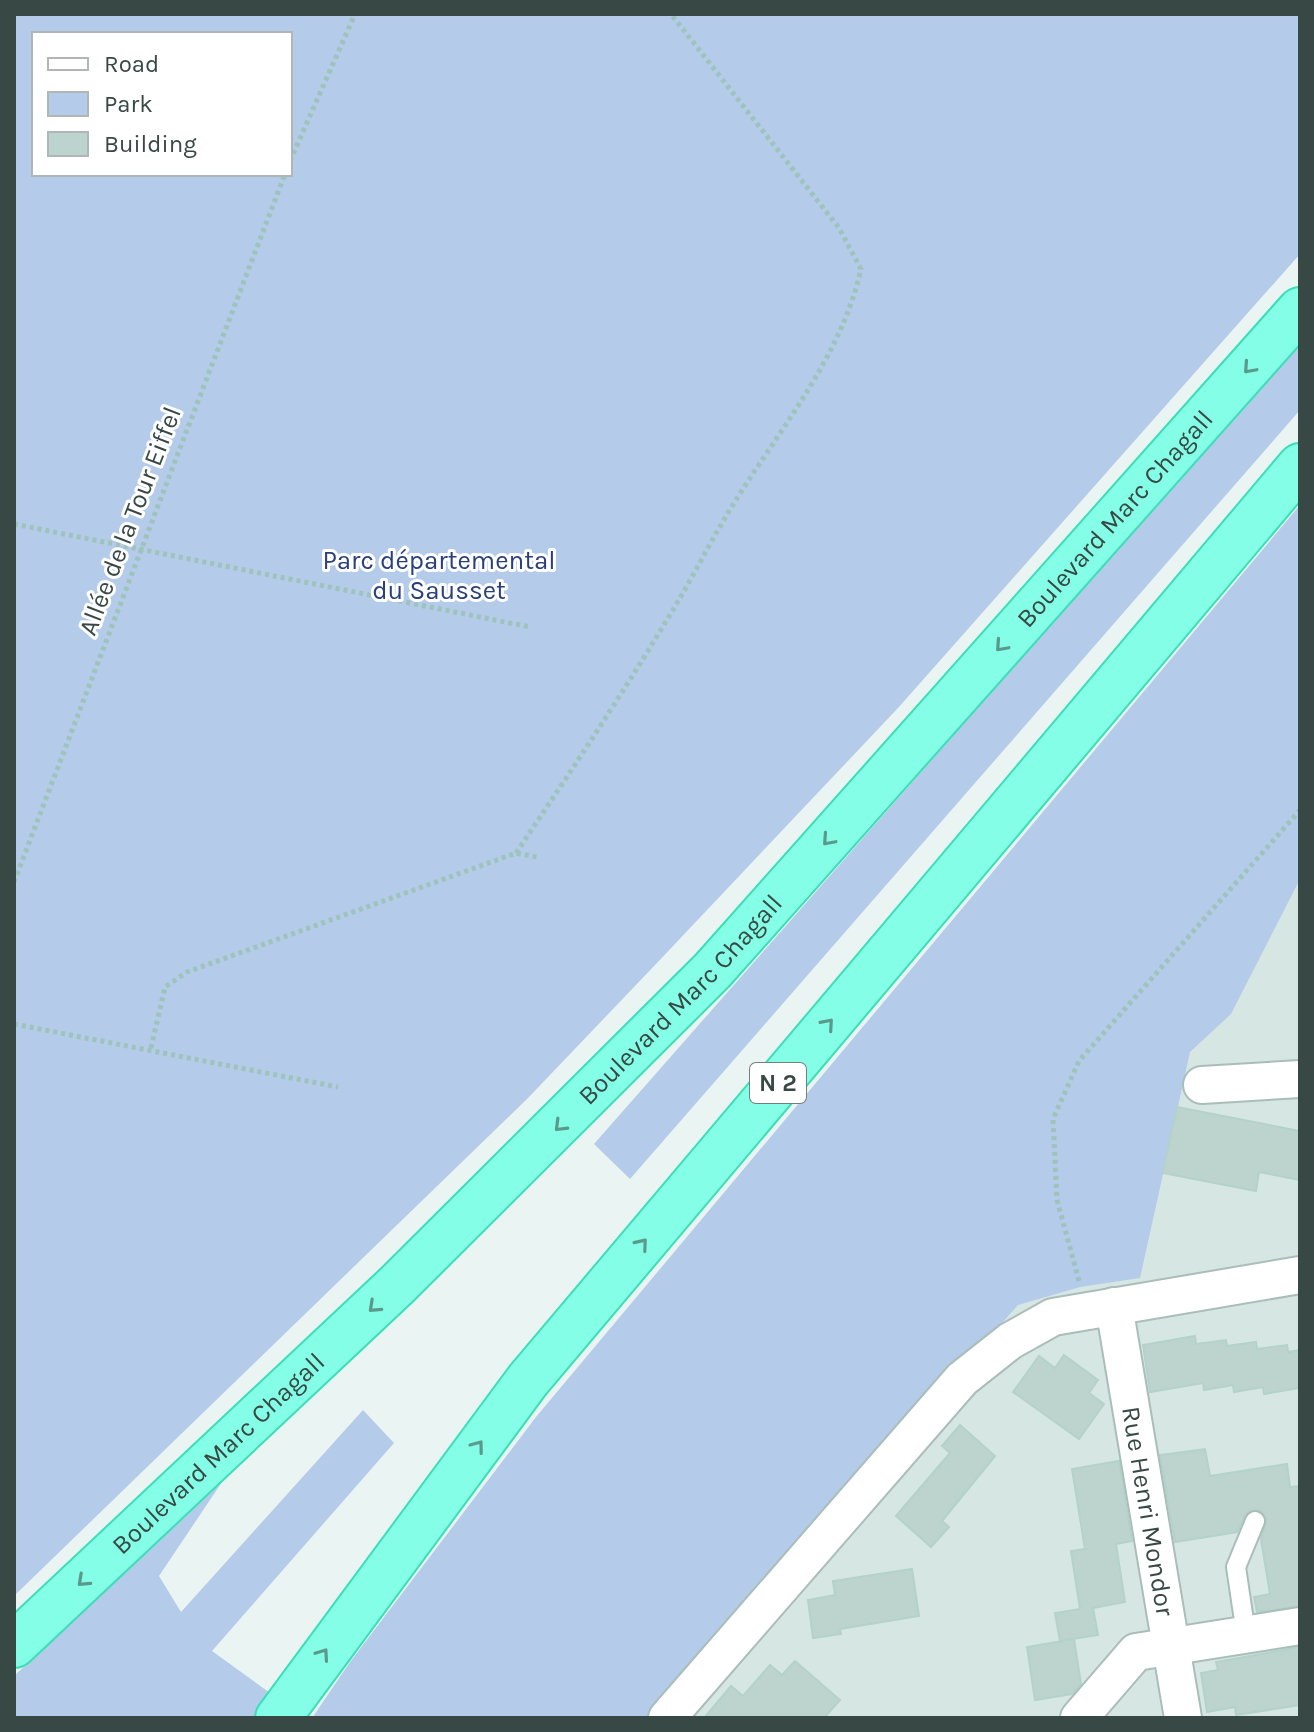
<svg xmlns="http://www.w3.org/2000/svg" width="1314" height="1732" viewBox="0 0 1314 1732" font-family="Karla,sans-serif">
<style>
.residential{fill:#d6e6e3}
.green{fill:#b4cbe9;fill-rule:evenodd}
.building{fill:#bdd4ce;stroke:#b3d2c9;stroke-width:2}
.lines{fill:none;stroke-linecap:round;stroke-linejoin:round}
.service-casing{stroke:#aabeb9;stroke-width:22}
.minor-casing{stroke:#aabeb9;stroke-width:40}
.trunk-casing{stroke:#3cdeb6;stroke-width:48}
.path{stroke:#9ec3ba;stroke-width:5;stroke-dasharray:4 4;stroke-linecap:butt}
.service{stroke:#fff;stroke-width:18}
.minor{stroke:#fff;stroke-width:36}
.trunk{stroke:#84fee6;stroke-width:44}
.oneway{stroke:#5a9a8d}
.labels{text-anchor:middle;dominant-baseline:central;stroke-width:6;stroke-linejoin:round;paint-order:stroke}
.shield{fill:#fff;stroke:#74807d;stroke-width:2}
.shield-label{font-size:24px;font-weight:bold;fill:#384945}
.street-label{font-size:26px;fill:#384945;stroke:#fff}
.park-label{font-size:26px;fill:#2a407c;stroke:#fff}
</style>
<rect width="100%" height="100%" fill="#eaf5f3"/>
<polygon class="residential" points="1300,789 1300,1718 652,1718"/>
<g class="green">
<path d="M14,14h1286v240l-402,454 -242,256 -128,134 -514,498zM290,34v140h-256v-140z"/>
<polygon points="1300,341 1300,410 630,1179 594,1144"/>
<polygon points="1300,505 1300,879 1231,1014 1190,1052 1140,1278 1080,1287 1018,1305 652,1718 312,1718 350,1662 536,1417"/>
<polygon points="363,1410 394,1443 212,1651 270,1693 253,1718 14,1718 14,1676 222,1482 159,1576 181,1612"/>
</g>
<g class="building">
<polygon points="1177,1107 1300,1131 1300,1180 1259,1172 1256,1191 1163,1173"/>
<polygon points="1195,1336 1196,1344 1226,1340 1227,1346 1256,1342 1257,1349 1287,1345 1288,1352 1300,1350 1300,1388 1264,1394 1263,1387 1234,1392 1233,1385 1204,1390 1203,1383 1150,1392 1143,1345"/>
<polygon points="1064,1355 1098,1380 1089,1393 1104,1404 1079,1439 1013,1392 1039,1356 1055,1368"/>
<polygon points="960,1425 995,1456 942,1521 949,1527 931,1547 896,1516 950,1453 942,1446"/>
<polygon points="1205,1449 1210,1476 1287,1464 1290,1487 1300,1486 1300,1606 1257,1612 1254,1597 1270,1594 1261,1539 1267,1520 1260,1510 1247,1512 1237,1532 1175,1542 1160,1455"/>
<polygon points="1119,1461 1132,1541 1116,1544 1125,1602 1093,1608 1098,1635 1060,1641 1055,1613 1080,1609 1071,1551 1085,1549 1072,1469"/>
<polygon points="912,1569 919,1616 840,1629 841,1634 813,1638 808,1600 835,1595 833,1581"/>
<polygon points="1074,1639 1081,1684 1072,1694 1035,1700 1027,1647"/>
<polygon points="1300,1647 1300,1705 1236,1715 1235,1707 1207,1712 1201,1673 1218,1670 1216,1662"/>
<polygon points="795,1661 840,1700 824,1718 704,1718 731,1686 743,1696 770,1665 782,1675"/>
</g>
<g class="lines">
<g class="service-casing">
<polyline id="service" points="1246,1634 1236,1567 1255,1521"/>
</g>
<g class="minor-casing">
<g id="minor">
<polyline points="1202,1085 1300,1079"/>
<path id="s1" d="M1114,1306l69,412"/>
<polyline points="667,1718 962,1379 1010,1341 1053,1317 1300,1275"/>
<polyline points="1079,1718 1136,1652 1300,1626"/>
</g>
</g>
<g class="trunk-casing">
<g id="trunk">
<path id="s2" d="M14,1645l383,-360 316,-315 587,-660"/>
<polyline points="278,1718 528,1380 1300,466"/>
</g>
</g>
<g class="path">
<polyline points="290,161 355,14"/>
<polyline points="14,524 530,627"/>
<path d="M516,853c53,-79 106,-158 155,-240 21,-34 39,-71 60,-105 47,-77 110,-150 130,-239l-22,-41 -168,-214"/>
<polyline points="14,882 285,174"/>
<polyline points="14,1024 338,1087"/>
<polyline points="151,1048 165,987 187,972 516,853 537,857"/>
<polyline points="1079,1281 1057,1200 1053,1119 1079,1061 1300,810"/>
</g>
<use href="#service" class="service"/>
<use href="#minor" class="minor"/>
<use href="#trunk" class="trunk"/>
</g>
<defs><path id="oneway-chevron" d="M-2-3.5L2.5 0L-2 3.5" fill="none" stroke-width="1.6" stroke-linecap="round" stroke-linejoin="round" transform="scale(2)"/></defs>
<g class="oneway">
<use href="#oneway-chevron" transform="translate(1249 368) rotate(132)"/>
<use href="#oneway-chevron" transform="translate(1001 646) rotate(132)"/>
<use href="#oneway-chevron" transform="translate(828 840) rotate(132)"/>
<use href="#oneway-chevron" transform="translate(828 1024) rotate(-49)"/>
<use href="#oneway-chevron" transform="translate(560 1126) rotate(135)"/>
<use href="#oneway-chevron" transform="translate(642 1244) rotate(-50)"/>
<use href="#oneway-chevron" transform="translate(374 1307) rotate(137)"/>
<use href="#oneway-chevron" transform="translate(478 1446) rotate(-53)"/>
<use href="#oneway-chevron" transform="translate(83 1581) rotate(137)"/>
<use href="#oneway-chevron" transform="translate(323 1654) rotate(-55)"/>
</g>
<g class="labels">
<rect class="shield" x="750" y="1063" width="56" height="40" rx="6"/>
<g class="shield-label">
<text x="778" y="1083">N 2</text>
</g>
<g class="street-label">
<text stroke="none"><textPath href="#s2" startOffset="1576">Boulevard Marc Chagall</textPath></text>
<text transform="translate(130 521) rotate(-69)">Allée de la Tour Eiffel</text>
<text stroke="none"><textPath href="#s2" startOffset="928">Boulevard Marc Chagall</textPath></text>
<text stroke="none"><textPath href="#s2" startOffset="280">Boulevard Marc Chagall</textPath></text>
<text stroke="none"><textPath href="#s1" startOffset="208">Rue Henri Mondor</textPath></text>
</g>
<g class="park-label">
<text x="439" y="560">Parc départemental<tspan x="439" dy="30">du Sausset</tspan></text>
</g>
</g>
<rect width="1314" height="1732" fill="none" stroke="#384945" stroke-width="32"/>
<rect x="32" y="32" width="260" height="144" fill="#ffffff" stroke="#afb6b5" stroke-width="2"/>
<rect x="48" y="58" width="40" height="12" fill="#ffffff" stroke="#afb6b5" stroke-width="2"/>
<text x="104" y="72" font-size="24" fill="#384945">Road</text>
<rect x="48" y="92" width="40" height="24" fill="#b4cbe9" stroke="#afb6b5" stroke-width="2"/>
<text x="104" y="112" font-size="24" fill="#384945">Park</text>
<rect x="48" y="132" width="40" height="24" fill="#bdd4ce" stroke="#afb6b5" stroke-width="2"/>
<text x="104" y="152" font-size="24" fill="#384945">Building</text>
</svg>
